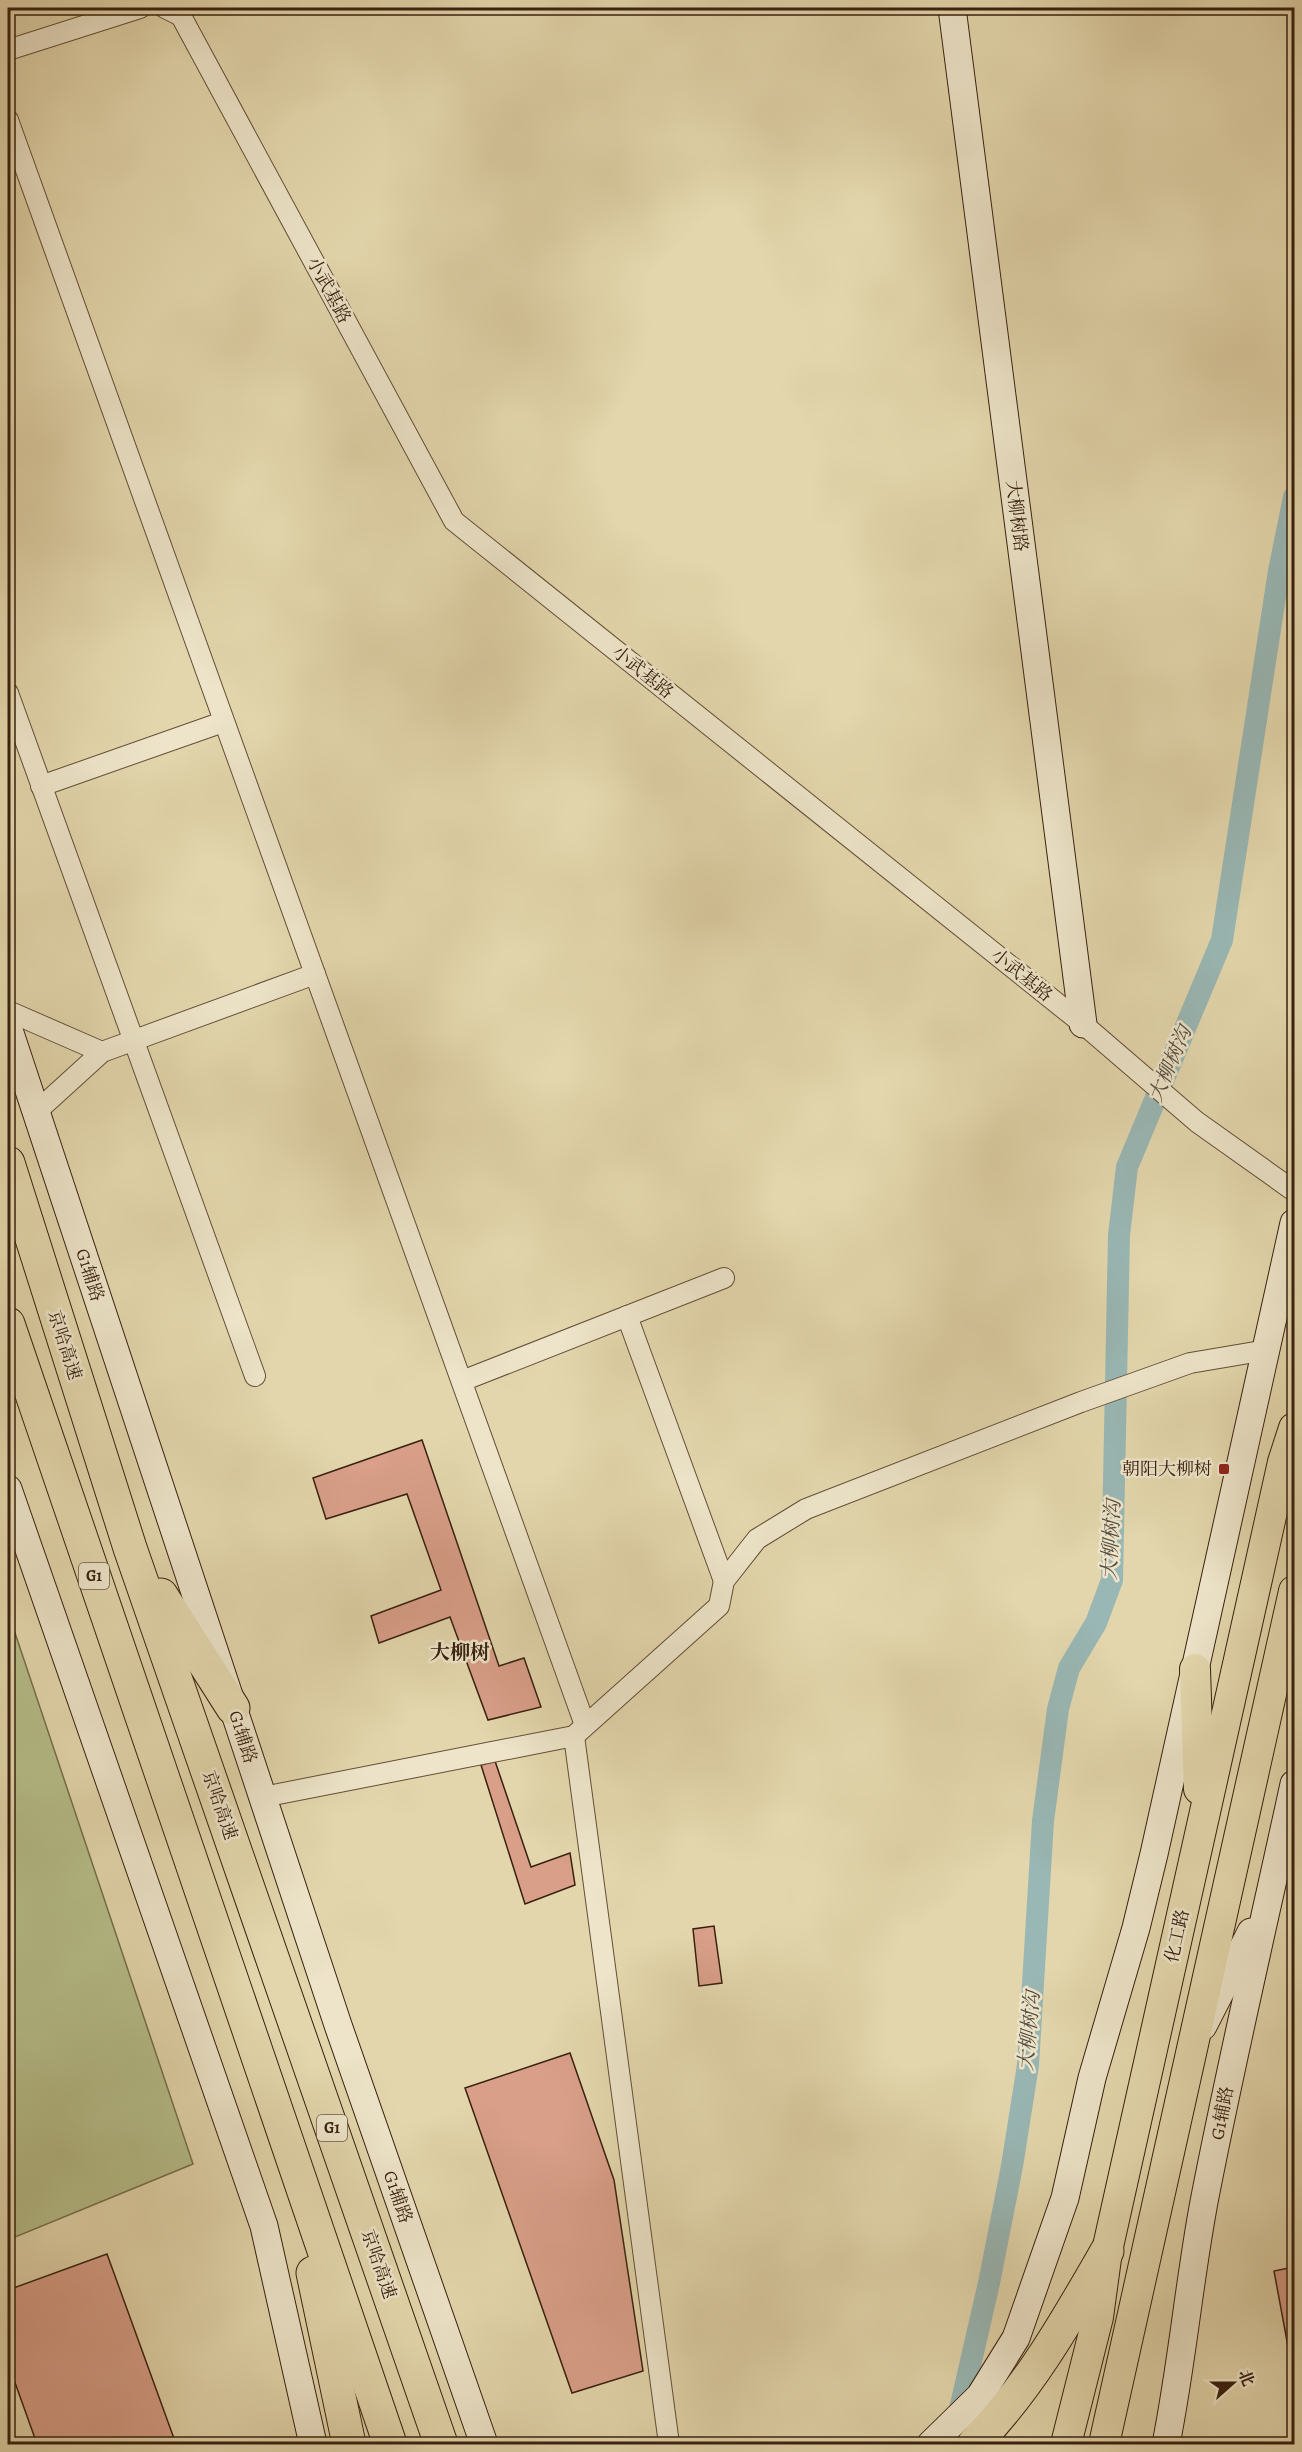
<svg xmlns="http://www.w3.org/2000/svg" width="1302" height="2452" viewBox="0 0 1302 2452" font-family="Alegreya,'Noto Serif SC',serif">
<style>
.green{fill:#b5bd89;stroke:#766e4c;stroke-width:1.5}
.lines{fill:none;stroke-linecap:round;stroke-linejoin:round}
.canal{stroke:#99b7b4;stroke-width:22}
.building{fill:#d99f89;stroke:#38200f;stroke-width:1.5}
.street-casing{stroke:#634e36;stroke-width:22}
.secondary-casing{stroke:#38200f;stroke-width:29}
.primary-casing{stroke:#38200f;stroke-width:32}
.highway-casing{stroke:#38200f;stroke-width:35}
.street{stroke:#ede4c9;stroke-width:20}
.secondary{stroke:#ede4c9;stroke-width:27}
.primary{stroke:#e3d6ac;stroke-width:30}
.highway{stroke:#e3d6ac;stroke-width:33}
.poi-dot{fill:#8f2418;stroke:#ede4c9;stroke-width:2}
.labels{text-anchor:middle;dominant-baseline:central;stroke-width:5;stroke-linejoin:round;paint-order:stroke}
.shield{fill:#ede4c9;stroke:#6e5b47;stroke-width:1.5}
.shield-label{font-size:16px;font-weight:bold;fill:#38200f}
.street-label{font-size:18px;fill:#38200f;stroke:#ede4c9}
.poi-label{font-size:18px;fill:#38200f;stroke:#ede4c9;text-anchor:end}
.water-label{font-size:20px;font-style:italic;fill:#554d41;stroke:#ede4c9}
.neighbourhood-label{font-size:20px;font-weight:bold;fill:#38200f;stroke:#ede4c9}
</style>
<rect width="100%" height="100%" fill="#e3d6ac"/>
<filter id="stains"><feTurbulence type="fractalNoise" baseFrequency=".00333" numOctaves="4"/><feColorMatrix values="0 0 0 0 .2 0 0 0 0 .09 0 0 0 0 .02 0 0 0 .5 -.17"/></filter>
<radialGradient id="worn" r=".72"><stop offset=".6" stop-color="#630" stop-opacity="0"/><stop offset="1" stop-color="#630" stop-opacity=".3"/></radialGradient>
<polygon class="green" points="8,1612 193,2164 8,2240"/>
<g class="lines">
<polyline class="canal" points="952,2444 989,2283 1012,2166 1028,2065 1043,1821 1058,1709 1069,1668 1096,1623 1112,1580 1119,1235 1127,1167 1222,940 1279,571 1294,497"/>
</g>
<g class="building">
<polygon points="422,1440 499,1666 524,1658 541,1707 488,1720 450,1617 379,1643 371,1616 441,1590 407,1494 326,1519 313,1478"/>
<polygon points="495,1761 531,1867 570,1853 575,1885 525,1904 481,1765"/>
<polygon points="714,1926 722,1983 699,1986 693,1929"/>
<polygon points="570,2053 614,2180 643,2371 572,2393 465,2088"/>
<polygon points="107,2254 176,2444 37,2444 8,2363 8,2290"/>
<polygon points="1294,2267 1294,2379 1274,2271"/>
</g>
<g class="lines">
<g class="street-casing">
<g id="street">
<polyline points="165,8 181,16 454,521 1083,1024 1197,1122 1294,1191"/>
<polyline points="8,50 140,8"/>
<polyline points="8,120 585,1725"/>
<polyline points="8,693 255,1376"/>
<polyline points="41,786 223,722"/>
<polyline points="8,1011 102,1052"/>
<polyline points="36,1112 102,1052 315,974"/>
<polyline points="627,1316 724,1581"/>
<polyline points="462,1381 724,1278"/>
<polyline points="574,1736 669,2444"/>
<polyline points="263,1797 574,1736 719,1606 724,1581 757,1539 806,1509 1081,1402 1190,1363 1267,1350"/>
</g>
</g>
<g class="secondary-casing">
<g id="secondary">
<polyline points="952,8 1083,1024"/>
<polyline points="8,1027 338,2025 484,2444"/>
<polyline points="8,1489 264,2226 313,2444"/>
<polyline points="1203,2026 1251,1932"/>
<polyline points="931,2444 980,2396 1016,2338 1065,2198 1092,2078 1136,1928 1154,1854 1294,1223"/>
<path d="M1166,2444c16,-80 23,-162 38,-242 27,-140 60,-279 90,-418"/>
</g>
</g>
<g class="primary-casing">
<g id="primary">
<polyline points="1195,1669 1199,1789"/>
<polyline points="1066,2444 1098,2317 1107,2251 1259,1570 1283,1462 1294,1428"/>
<polyline points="1104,2444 1294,1591"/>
</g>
</g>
<g class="highway-casing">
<g id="highway">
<polyline points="8,1163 130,1548 441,2444"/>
<polyline points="8,1324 390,2444"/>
<polyline points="161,1595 233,1708"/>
<polyline points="313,2273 349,2444"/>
<path d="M974,2444c55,-56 94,-125 133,-193"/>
</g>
</g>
<use href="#street" class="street"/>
<use href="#secondary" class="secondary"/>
<use href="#primary" class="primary"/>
<use href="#highway" class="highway"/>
</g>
<rect class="poi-dot" x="1218" y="1463" width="12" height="12" rx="3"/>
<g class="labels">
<g class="shield">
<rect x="79" y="1563" width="30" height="26" rx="4.5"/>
<rect x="317" y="2115" width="30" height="26" rx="4.5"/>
</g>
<g class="shield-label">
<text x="94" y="1576">G1</text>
<text x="332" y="2128">G1</text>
</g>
<g class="street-label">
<text transform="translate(329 290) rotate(62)">小武基路</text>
<text transform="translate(1017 516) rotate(83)">大柳树路</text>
<text transform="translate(643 672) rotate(39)">小武基路</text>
<text transform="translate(1022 975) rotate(39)">小武基路</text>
<text transform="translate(90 1275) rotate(72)">G1辅路</text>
<text transform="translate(65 1345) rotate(72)">京哈高速</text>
<text transform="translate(243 1737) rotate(72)">G1辅路</text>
<text transform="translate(220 1805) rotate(71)">京哈高速</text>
<text transform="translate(1177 1936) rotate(-77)">化工路</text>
<text transform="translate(1222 2113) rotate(-79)">G1辅路</text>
<text transform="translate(398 2197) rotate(71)">G1辅路</text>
<text transform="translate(379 2264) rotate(71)">京哈高速</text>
</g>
<g class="poi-label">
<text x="1212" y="1469">朝阳大柳树</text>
</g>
<g class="water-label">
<text transform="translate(1170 1064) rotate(-67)">大柳树沟</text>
<text transform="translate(1111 1540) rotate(-87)">大柳树沟</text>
<text transform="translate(1029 2031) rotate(-85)">大柳树沟</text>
</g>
<g class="neighbourhood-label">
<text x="460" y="1652">大柳树</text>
</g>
</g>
<rect width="1302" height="2452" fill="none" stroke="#e3d6ac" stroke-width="30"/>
<rect x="9" y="9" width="1284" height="2434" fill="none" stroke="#38200f" stroke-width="3"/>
<rect x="15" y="15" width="1272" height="2422" fill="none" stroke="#38200f" stroke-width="1.5"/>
<g transform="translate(1233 2383) rotate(69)" stroke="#ede4c9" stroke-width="4.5" paint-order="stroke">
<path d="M0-4.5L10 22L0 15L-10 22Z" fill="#38200f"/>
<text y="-9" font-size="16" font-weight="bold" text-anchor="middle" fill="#38200f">北</text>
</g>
<rect width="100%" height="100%" filter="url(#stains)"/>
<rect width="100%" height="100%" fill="url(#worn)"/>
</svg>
